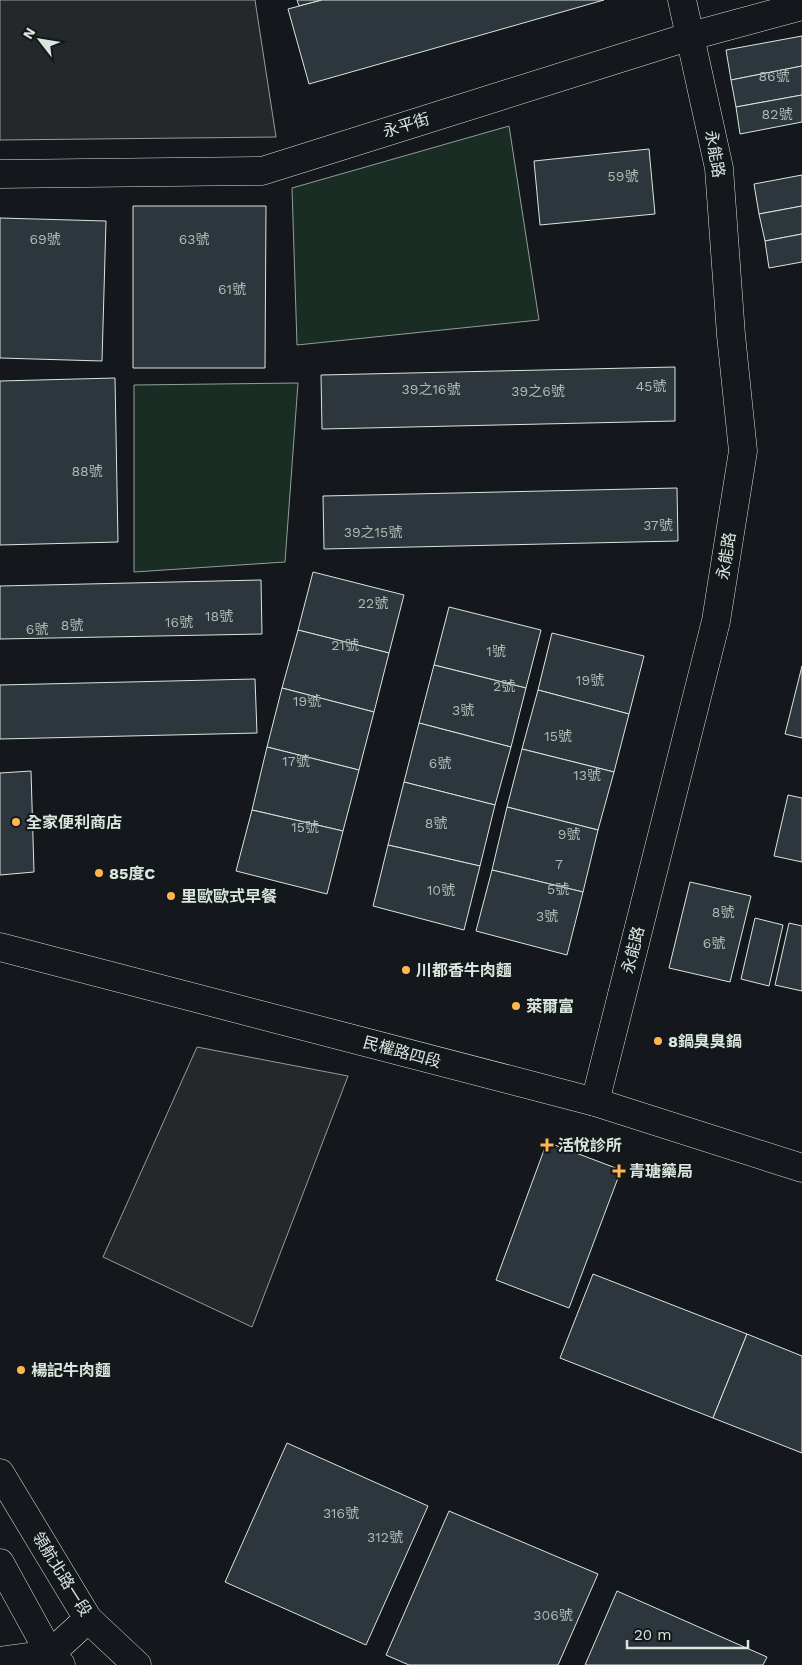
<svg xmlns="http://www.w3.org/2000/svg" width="802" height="1665" viewBox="0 0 802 1665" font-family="'Work Sans','Noto Sans TC',sans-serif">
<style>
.green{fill:#1a2d24;stroke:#939e99}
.parking{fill:#24282b;stroke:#939e99}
.building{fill:#2c363c;stroke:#d8e6dc}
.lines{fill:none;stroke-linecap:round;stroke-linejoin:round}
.minor-casing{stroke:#d8e6dc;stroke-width:29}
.tertiary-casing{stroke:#d8e6dc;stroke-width:29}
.secondary-casing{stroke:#d8e6dc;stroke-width:29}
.minor{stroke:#14181c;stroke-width:28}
.tertiary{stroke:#14181c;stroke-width:28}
.secondary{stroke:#14181c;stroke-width:28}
.poi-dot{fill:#ffb74d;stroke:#14181c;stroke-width:2}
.labels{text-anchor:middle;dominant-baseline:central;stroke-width:4;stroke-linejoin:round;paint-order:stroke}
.number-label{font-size:14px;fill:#adbab4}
.street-label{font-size:16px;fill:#d8e6dc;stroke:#14181c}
.poi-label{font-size:16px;font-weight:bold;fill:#d8e6dc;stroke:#14181c;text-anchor:start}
</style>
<rect width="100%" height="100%" fill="#14181c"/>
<g class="green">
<polygon points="509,126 539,320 297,345 292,188"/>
<polygon points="298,383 285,562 134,572 134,385"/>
</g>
<g class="parking">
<polygon points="0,0 255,0 276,137 0,140"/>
<polygon points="197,1047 348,1076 252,1327 103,1257"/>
</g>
<g class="building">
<polygon points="297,0 322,0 299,6"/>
<polygon points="322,0 604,0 309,84 288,9"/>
<polygon points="802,36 802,66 731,80 726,50"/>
<polygon points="802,66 802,95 736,107 731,80"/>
<polygon points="802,95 802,122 740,134 736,107"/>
<polygon points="649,149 655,214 540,225 534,161"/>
<polygon points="802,175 802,206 759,214 754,184"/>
<polygon points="133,206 266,206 265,368 133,368"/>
<polygon points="802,206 802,234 765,241 759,214"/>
<polygon points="0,218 106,221 102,361 0,358"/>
<polygon points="802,234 802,262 769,268 765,241"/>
<polygon points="675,367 675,421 322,429 321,375"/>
<polygon points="115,378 118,542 0,545 0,381"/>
<polygon points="677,488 678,541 324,549 323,496"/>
<polygon points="313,572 404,595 389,653 298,630"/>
<polygon points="261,580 262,634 0,639 0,586"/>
<polygon points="449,607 541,630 526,688 434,665"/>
<polygon points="298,630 389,653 374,712 282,688"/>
<polygon points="552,633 644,656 629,714 538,690"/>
<polygon points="434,665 526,688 511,747 419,723"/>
<polygon points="802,666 802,738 785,734"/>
<polygon points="255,679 257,733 0,739 0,685"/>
<polygon points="282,688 374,712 359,770 267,747"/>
<polygon points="538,690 629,714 614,772 522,749"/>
<polygon points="419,723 511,747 495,805 404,782"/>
<polygon points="267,747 359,770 343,831 252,810"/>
<polygon points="522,749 614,772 598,830 507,807"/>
<polygon points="31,771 34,872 0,875 0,773"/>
<polygon points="404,782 495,805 480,866 388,845"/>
<polygon points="788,795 802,798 802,862 774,856"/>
<polygon points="507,807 598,830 583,892 492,870"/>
<polygon points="252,810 343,831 327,894 236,871"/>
<polygon points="388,845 480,866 464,930 373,906"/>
<polygon points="492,870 583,892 567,955 476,931"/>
<polygon points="690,882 751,896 730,982 669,968"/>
<polygon points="755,918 783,925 769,986 741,979"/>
<polygon points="789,923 802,926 802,991 775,985"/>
<polygon points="547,1142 621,1170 569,1308 496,1280"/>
<polygon points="593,1274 747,1334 713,1418 560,1358"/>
<polygon points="747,1334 802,1356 802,1453 713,1418"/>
<polygon points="287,1443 428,1506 366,1645 225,1582"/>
<polygon points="449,1511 598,1574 558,1665 409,1665 386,1655"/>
<polygon points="617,1591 767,1657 763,1665 585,1665"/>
</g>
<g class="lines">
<g class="minor-casing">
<g id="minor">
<polyline points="0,174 262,171 691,36 802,6"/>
<polyline points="595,1102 716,621 743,451 731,335 719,168 682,0"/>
<polyline points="0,1661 50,1654"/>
</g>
</g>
<g class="tertiary-casing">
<g id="tertiary">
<polyline points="0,947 595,1102 802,1168"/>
<polyline points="0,1473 88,1619 137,1665"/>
<polyline points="43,1665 50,1654 88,1619"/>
</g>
</g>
<g class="secondary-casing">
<polyline id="secondary" points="0,1563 50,1654 61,1665"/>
</g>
<use href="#minor" class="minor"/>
<use href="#tertiary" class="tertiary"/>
<use href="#secondary" class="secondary"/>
</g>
<g class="poi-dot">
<circle cx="16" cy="822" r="5"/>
<circle cx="99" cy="873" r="5"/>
<circle cx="171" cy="896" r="5"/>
<circle cx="406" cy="970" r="5"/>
<circle cx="516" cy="1006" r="5"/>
<circle cx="658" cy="1041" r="5"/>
<path d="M544.5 1137.5h5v5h5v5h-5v5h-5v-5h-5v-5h5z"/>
<path d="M616.5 1163.5h5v5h5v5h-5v5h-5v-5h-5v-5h5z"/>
<circle cx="21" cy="1370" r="5"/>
</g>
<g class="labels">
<g class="number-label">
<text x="774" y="76">86號</text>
<text x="777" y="114">82號</text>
<text x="623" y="176">59號</text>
<text x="45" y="239">69號</text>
<text x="194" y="239">63號</text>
<text x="232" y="289">61號</text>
<text x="651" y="386">45號</text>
<text x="431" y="389">39之16號</text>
<text x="538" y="391">39之6號</text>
<text x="87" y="471">88號</text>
<text x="658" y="525">37號</text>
<text x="373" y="532">39之15號</text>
<text x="373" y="603">22號</text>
<text x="219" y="616">18號</text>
<text x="179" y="622">16號</text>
<text x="72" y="625">8號</text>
<text x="37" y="629">6號</text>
<text x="345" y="645">21號</text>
<text x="496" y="651">1號</text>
<text x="590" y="680">19號</text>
<text x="504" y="686">2號</text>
<text x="307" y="701">19號</text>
<text x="463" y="710">3號</text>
<text x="558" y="736">15號</text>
<text x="296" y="761">17號</text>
<text x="440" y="763">6號</text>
<text x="587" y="775">13號</text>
<text x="436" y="823">8號</text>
<text x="305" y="827">15號</text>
<text x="569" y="834">9號</text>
<text x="559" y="864">7</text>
<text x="558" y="889">5號</text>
<text x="441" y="890">10號</text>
<text x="723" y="912">8號</text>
<text x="547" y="916">3號</text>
<text x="714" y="943">6號</text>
<text x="341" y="1513">316號</text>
<text x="385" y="1537">312號</text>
<text x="553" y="1615">306號</text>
</g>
<g class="street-label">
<text transform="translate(406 125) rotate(-17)">永平街</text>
<text transform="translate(715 154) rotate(80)">永能路</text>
<text transform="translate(726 556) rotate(-81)">永能路</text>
<text transform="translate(633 950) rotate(-76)">永能路</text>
<text transform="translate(402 1052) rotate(15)">民權路四段</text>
<text transform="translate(62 1574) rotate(58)">領航北路一段</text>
</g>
<g class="poi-label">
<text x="26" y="822">全家便利商店</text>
<text x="109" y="873">85度C</text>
<text x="181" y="896">里歐歐式早餐</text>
<text x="416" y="970">川都香牛肉麵</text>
<text x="526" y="1006">萊爾富</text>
<text x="668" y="1041">8鍋臭臭鍋</text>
<text x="558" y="1145">活悅診所</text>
<text x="629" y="1171">青瑭藥局</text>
<text x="31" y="1370">楊記牛肉麵</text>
</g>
</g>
<g transform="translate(40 40) rotate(301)" stroke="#14181c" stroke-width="4" paint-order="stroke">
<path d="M0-4L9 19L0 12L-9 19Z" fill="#d8e6dc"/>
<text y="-8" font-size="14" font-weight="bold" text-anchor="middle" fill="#d8e6dc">N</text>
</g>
<path d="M627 1640v8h121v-8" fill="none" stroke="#d8e6dc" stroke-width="2.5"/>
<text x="634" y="1640" font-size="15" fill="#d8e6dc" stroke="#14181c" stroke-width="4" paint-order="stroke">20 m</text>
</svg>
